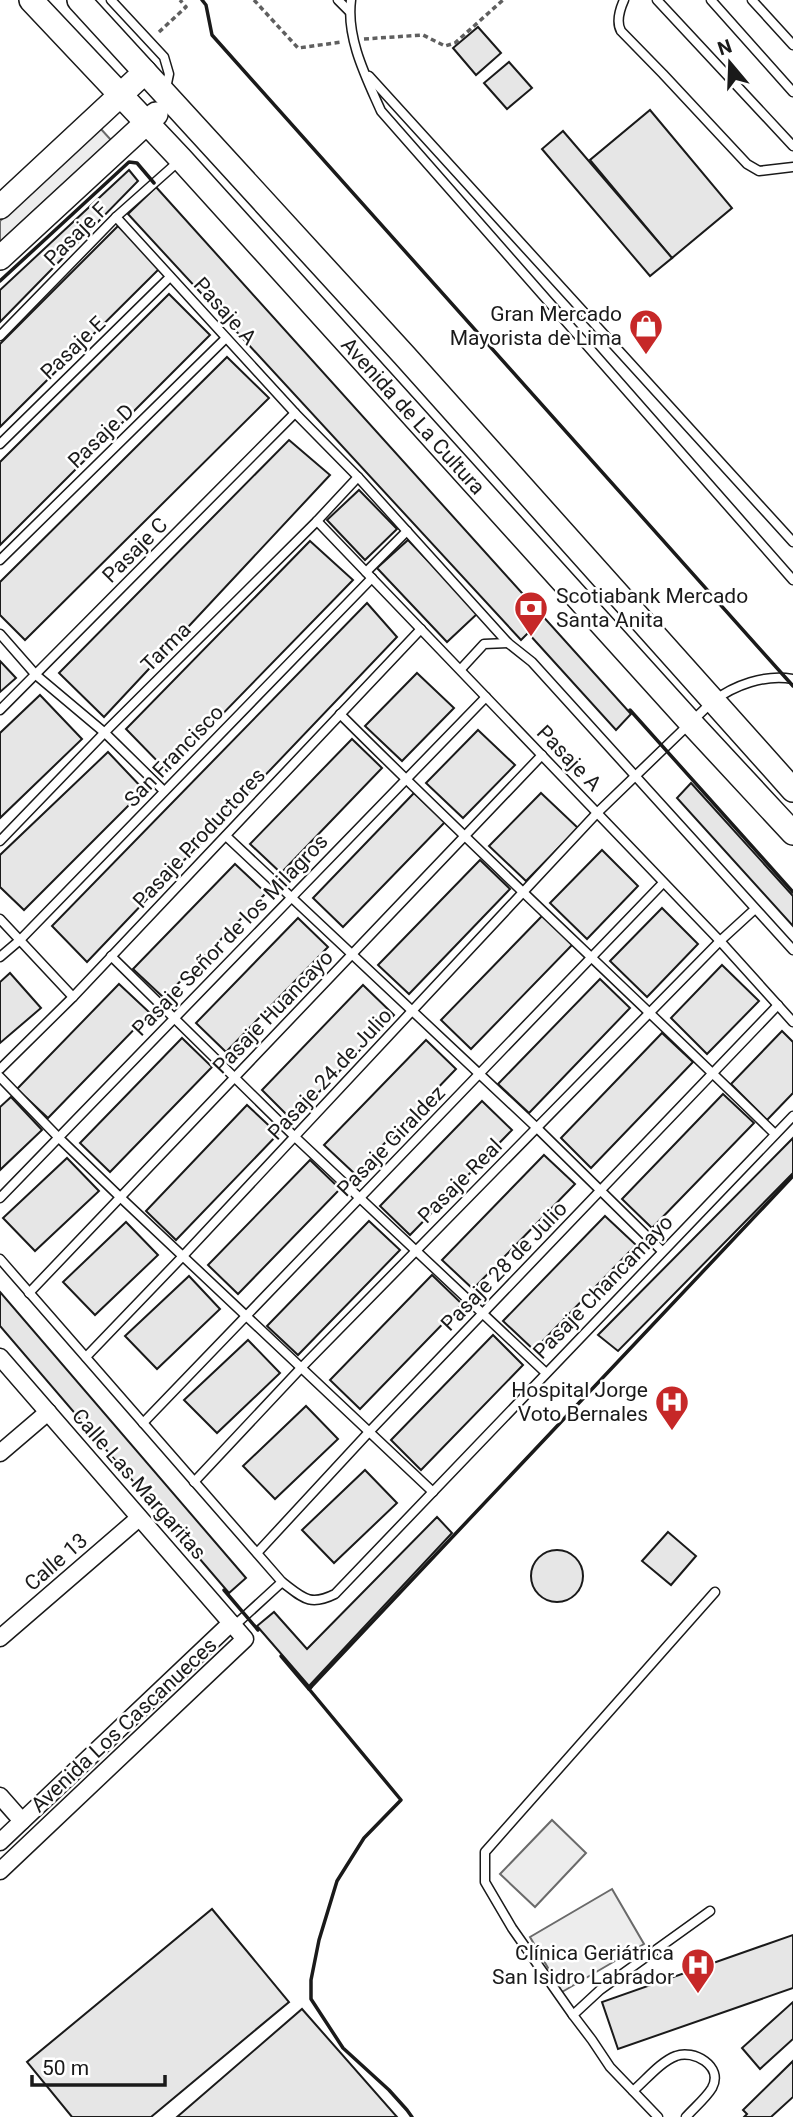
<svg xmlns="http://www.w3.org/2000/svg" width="793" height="2117" viewBox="0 0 793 2117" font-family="Roboto,sans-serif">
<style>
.green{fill:#ededed;stroke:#6a6a6a;stroke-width:2}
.building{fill:#e6e6e6;stroke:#1a1a1a;stroke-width:2}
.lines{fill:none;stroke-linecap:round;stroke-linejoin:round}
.lane-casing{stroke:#1a1a1a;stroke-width:11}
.street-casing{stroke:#1a1a1a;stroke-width:19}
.secondary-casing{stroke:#1a1a1a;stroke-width:26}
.path{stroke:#5f5f5f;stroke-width:3.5;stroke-dasharray:5 3.5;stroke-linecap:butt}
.lane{stroke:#fff;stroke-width:8}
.street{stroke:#fff;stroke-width:16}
.secondary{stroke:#fff;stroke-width:23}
.wall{stroke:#1a1a1a;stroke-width:3.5}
.labels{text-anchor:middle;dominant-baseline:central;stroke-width:5;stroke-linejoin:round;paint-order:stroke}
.street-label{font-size:21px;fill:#1a1a1a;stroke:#fff}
.poi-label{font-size:21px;fill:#1a1a1a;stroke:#fff;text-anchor:end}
</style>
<rect width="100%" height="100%" fill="#fff"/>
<g class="green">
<polygon points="100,128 111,140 0,242 0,221"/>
<polygon points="552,1820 586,1853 535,1907 500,1874"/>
<polygon points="612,1889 644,1944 562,1992 530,1937"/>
</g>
<g class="building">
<polygon points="478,27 501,53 476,75 453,48"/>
<polygon points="509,62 532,88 507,109 484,83"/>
<polygon points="650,110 732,208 672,258 590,160"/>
<polygon points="563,131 672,258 650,276 542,149"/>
<polygon points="129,170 138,181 0,322 0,290"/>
<polygon points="156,187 631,714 616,730 528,633 521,640 128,214"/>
<polygon points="118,226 160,268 0,427 0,344"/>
<polygon points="169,294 210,335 0,545 0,462"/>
<polygon points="227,357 269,398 25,640 0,615 0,582"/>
<polygon points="289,440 330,475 104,717 59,673"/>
<polygon points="359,490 397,529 365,560 327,520"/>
<polygon points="408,540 478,613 447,642 377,568"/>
<polygon points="310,541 353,580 167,771 126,729"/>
<polygon points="367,603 397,637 87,962 52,926"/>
<polygon points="0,661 16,678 0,692"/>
<polygon points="417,673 454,708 402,761 365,726"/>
<polygon points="40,695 82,739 0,818 0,733"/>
<polygon points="478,730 515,765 463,818 426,783"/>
<polygon points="352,739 382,768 281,873 250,844"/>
<polygon points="108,752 144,790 24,910 0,887 0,855"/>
<polygon points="691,783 793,896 793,926 677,798"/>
<polygon points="414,793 445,822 343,927 313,898"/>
<polygon points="541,793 578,828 526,881 489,846"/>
<polygon points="602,850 638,886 587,939 550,903"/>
<polygon points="480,860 510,889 409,994 378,965"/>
<polygon points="235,864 266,893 164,998 133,969"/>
<polygon points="662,908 698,944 647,997 610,961"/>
<polygon points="543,915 573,944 471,1049 441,1020"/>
<polygon points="298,918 328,947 226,1052 196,1023"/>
<polygon points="722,965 759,1001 707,1054 671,1018"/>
<polygon points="10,973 41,1008 0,1043 0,982"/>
<polygon points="600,979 630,1008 529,1113 498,1084"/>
<polygon points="119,984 150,1013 48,1118 17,1089"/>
<polygon points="363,985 394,1015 292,1120 262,1090"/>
<polygon points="782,1031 793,1042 793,1093 767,1120 731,1084"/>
<polygon points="662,1033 693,1062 591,1168 561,1138"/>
<polygon points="182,1038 212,1067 110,1172 80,1143"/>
<polygon points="426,1040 456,1069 355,1174 324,1145"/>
<polygon points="723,1094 754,1123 652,1228 622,1199"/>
<polygon points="11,1097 42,1130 0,1170 0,1107"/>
<polygon points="482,1101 512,1130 410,1235 380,1206"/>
<polygon points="247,1105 278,1134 176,1240 146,1211"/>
<polygon points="793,1138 793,1173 618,1351 598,1335"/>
<polygon points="544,1155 575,1184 473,1289 442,1260"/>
<polygon points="67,1158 99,1191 35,1251 3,1218"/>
<polygon points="310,1160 340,1189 238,1294 208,1265"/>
<polygon points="605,1216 636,1245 534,1350 503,1321"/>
<polygon points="369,1221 400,1250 298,1355 267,1326"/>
<polygon points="126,1222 158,1255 95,1315 63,1282"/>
<polygon points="432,1275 462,1304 360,1409 330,1380"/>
<polygon points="189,1276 220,1309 157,1369 125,1336"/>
<polygon points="0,1292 246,1578 229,1593 0,1326"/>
<polygon points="493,1335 523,1365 421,1470 391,1440"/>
<polygon points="248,1340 280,1373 217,1433 184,1400"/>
<polygon points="306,1406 338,1439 275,1499 243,1466"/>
<polygon points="365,1470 397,1503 334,1563 302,1530"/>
<polygon points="437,1517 452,1533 309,1686 257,1626 274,1612 307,1649"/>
<polygon points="668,1532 696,1556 671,1585 642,1561"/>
<circle cx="557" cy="1576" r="26"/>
<polygon points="212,1909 289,2002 151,2117 72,2117 27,2062"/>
<polygon points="793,1935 793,1988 618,2049 602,2002"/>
<polygon points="793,2002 793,2039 760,2069 742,2048"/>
<polygon points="302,2009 397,2117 177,2117"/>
<polygon points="793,2061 793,2097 771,2117 744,2117 747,2114 743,2110"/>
</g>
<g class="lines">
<g class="lane-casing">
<g id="lane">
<polyline points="111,0 164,57 169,74 166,88"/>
<polyline points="338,0 349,11"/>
<path d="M351,0c-5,38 15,77 30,111l412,469"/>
<path d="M624,0c-4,9 -8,22 -3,31l42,43 84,90 12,7 34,-4"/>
<polyline points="657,0 793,146"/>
<polyline points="711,0 793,92"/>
<polyline points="752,0 793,45"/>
<polyline points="369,76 793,542"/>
<polyline points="116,217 295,413 358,477 508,643 532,662 793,950"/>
<polyline points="0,336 116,217 179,161"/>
<polyline points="0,444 170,277"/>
<polyline points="317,521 720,941 793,1022"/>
<polyline points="0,560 226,338"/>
<polyline points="366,572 407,531"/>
<polyline points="0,634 36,675 105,733 164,791"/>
<polyline points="461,669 484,644 508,643"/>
<polyline points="0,710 295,413"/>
<path d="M340,714c143,143 291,279 435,420"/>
<polyline points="226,836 537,1128 662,1251"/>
<polyline points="0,841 109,728 317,521 358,477"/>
<polyline points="0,919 73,997"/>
<polyline points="111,956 295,1137 546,1373"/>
<polyline points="0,957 20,940 372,578"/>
<polyline points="0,1069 73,997 421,629"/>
<polyline points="0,1077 58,1137 120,1197 433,1492"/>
<polyline points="0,1198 486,697"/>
<path d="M0,1259l282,323c20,15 27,25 53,12l458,-478"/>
<polyline points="29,1293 542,755"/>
<path d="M86,1357l97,-101 414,-443 115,-111c22,-17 53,-28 81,-23"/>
<polyline points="143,1423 663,883"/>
<polyline points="194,1482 301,1368 720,941 755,909"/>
<polyline points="257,1553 369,1432 778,1005"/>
<polyline points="234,1626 282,1582"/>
<polyline points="573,2015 512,1928 485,1882 485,1852 715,1592"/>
<path d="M633,2091c13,-11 27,-29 43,-35 17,-7 48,10 36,32 -6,10 -18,20 -26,29"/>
<polyline points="658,2117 610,2067 592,2040 573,2015 600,1990 710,1911"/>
</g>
</g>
<g class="street-casing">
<g id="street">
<polyline points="0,1357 245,1639 0,1871"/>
<polyline points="0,1453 48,1412"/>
<polyline points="0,1638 139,1518"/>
<polyline points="0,1796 22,1821"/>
<polyline points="0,1842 231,1623"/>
</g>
</g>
<g class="secondary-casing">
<g id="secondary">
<polyline points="31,0 181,159 691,723 793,833"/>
<polyline points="79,0 404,355 793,790"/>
<polyline points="0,207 145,72"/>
<polyline points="0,258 156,114"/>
</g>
</g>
<g class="path">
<polyline points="254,0 298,48 342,42"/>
<polyline points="159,32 186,7 180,0"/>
<polyline points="364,39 423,35 445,46 455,43 503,0"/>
</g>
<use href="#lane" class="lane"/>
<use href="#street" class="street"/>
<use href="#secondary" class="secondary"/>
<g class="wall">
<polyline points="202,0 206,5 212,35 793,686"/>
<polyline points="0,281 129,162 137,163 154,183"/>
<polyline points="630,710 793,892"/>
<polyline points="224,1590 258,1630"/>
<polyline points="281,1656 309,1689 311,1687"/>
<polyline points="412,2117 407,2110 389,2090 343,2048 311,1999 311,1980 319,1940 337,1881 364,1838 401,1800 309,1689 793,1176"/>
</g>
</g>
<defs>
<g id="shop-pin" transform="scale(1.75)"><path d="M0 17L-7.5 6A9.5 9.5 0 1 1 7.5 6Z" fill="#c62828" stroke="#fff"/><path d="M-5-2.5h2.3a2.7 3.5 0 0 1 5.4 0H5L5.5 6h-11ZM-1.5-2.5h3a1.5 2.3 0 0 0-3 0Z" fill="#fff"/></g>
<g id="bank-pin" transform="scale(1.75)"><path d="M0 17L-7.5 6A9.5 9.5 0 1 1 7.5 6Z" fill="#c62828" stroke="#fff"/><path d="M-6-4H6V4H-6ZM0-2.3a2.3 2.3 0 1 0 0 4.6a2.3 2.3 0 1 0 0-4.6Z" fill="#fff"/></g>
<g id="hospital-pin" transform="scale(1.75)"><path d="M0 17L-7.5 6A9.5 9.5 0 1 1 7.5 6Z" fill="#c62828" stroke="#fff"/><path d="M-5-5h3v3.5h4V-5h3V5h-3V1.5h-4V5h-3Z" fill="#fff"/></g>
</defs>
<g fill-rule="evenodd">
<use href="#shop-pin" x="646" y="326"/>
<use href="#bank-pin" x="531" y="608"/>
<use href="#hospital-pin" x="672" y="1402"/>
<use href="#hospital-pin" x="698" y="1965"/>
</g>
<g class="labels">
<g class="street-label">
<text transform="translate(76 234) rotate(-45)">Pasaje F</text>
<text transform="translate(225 311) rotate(48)">Pasaje A</text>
<text transform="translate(73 348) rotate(-44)">Pasaje E</text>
<text transform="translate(413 416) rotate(48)">Avenida de La Cultura</text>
<text transform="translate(101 436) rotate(-44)">Pasaje D</text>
<text transform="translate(135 550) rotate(-45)">Pasaje C</text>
<text transform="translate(166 647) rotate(-45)">Tarma</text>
<text transform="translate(174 756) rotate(-46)">San Francisco</text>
<text transform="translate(569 758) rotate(46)">Pasaje A</text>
<text transform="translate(199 838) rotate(-47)">Pasaje Productores</text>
<text transform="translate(230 935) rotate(-46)">Pasaje Señor de los Milagros</text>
<text transform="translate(273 1012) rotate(-46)">Pasaje Huancayo</text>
<text transform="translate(330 1074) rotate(-47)">Pasaje 24 de Julio</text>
<text transform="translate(391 1141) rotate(-46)">Pasaje Giraldez</text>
<text transform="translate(460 1181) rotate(-45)">Pasaje Real</text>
<text transform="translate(504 1266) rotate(-46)">Pasaje 28 de Julio</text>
<text transform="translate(603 1287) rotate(-46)">Pasaje Chancamayo</text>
<text transform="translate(139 1484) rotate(49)">Calle Las Margaritas</text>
<text transform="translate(56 1562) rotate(-41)">Calle 13</text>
<text transform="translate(124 1725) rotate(-43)">Avenida Los Cascanueces</text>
</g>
<g class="poi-label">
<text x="622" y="314">Gran Mercado<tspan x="622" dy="24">Mayorista de Lima</tspan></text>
<text x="556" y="596" text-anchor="start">Scotiabank Mercado<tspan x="556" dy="24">Santa Anita</tspan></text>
<text x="648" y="1390">Hospital Jorge<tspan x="648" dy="24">Voto Bernales</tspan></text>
<text x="674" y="1953">Clínica Geriátrica<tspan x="674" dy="24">San Isidro Labrador</tspan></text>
</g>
</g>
<g transform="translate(730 63) rotate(341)" stroke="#ffffff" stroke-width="5" paint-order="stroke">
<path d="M0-5L12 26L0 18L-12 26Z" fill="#1a1a1a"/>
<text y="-10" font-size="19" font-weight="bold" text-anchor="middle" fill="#1a1a1a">N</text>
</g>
<path d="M32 2075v10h133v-10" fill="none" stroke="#1a1a1a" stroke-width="3.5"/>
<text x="42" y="2075" font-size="21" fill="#1a1a1a" stroke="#ffffff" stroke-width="5" paint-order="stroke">50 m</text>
</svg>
